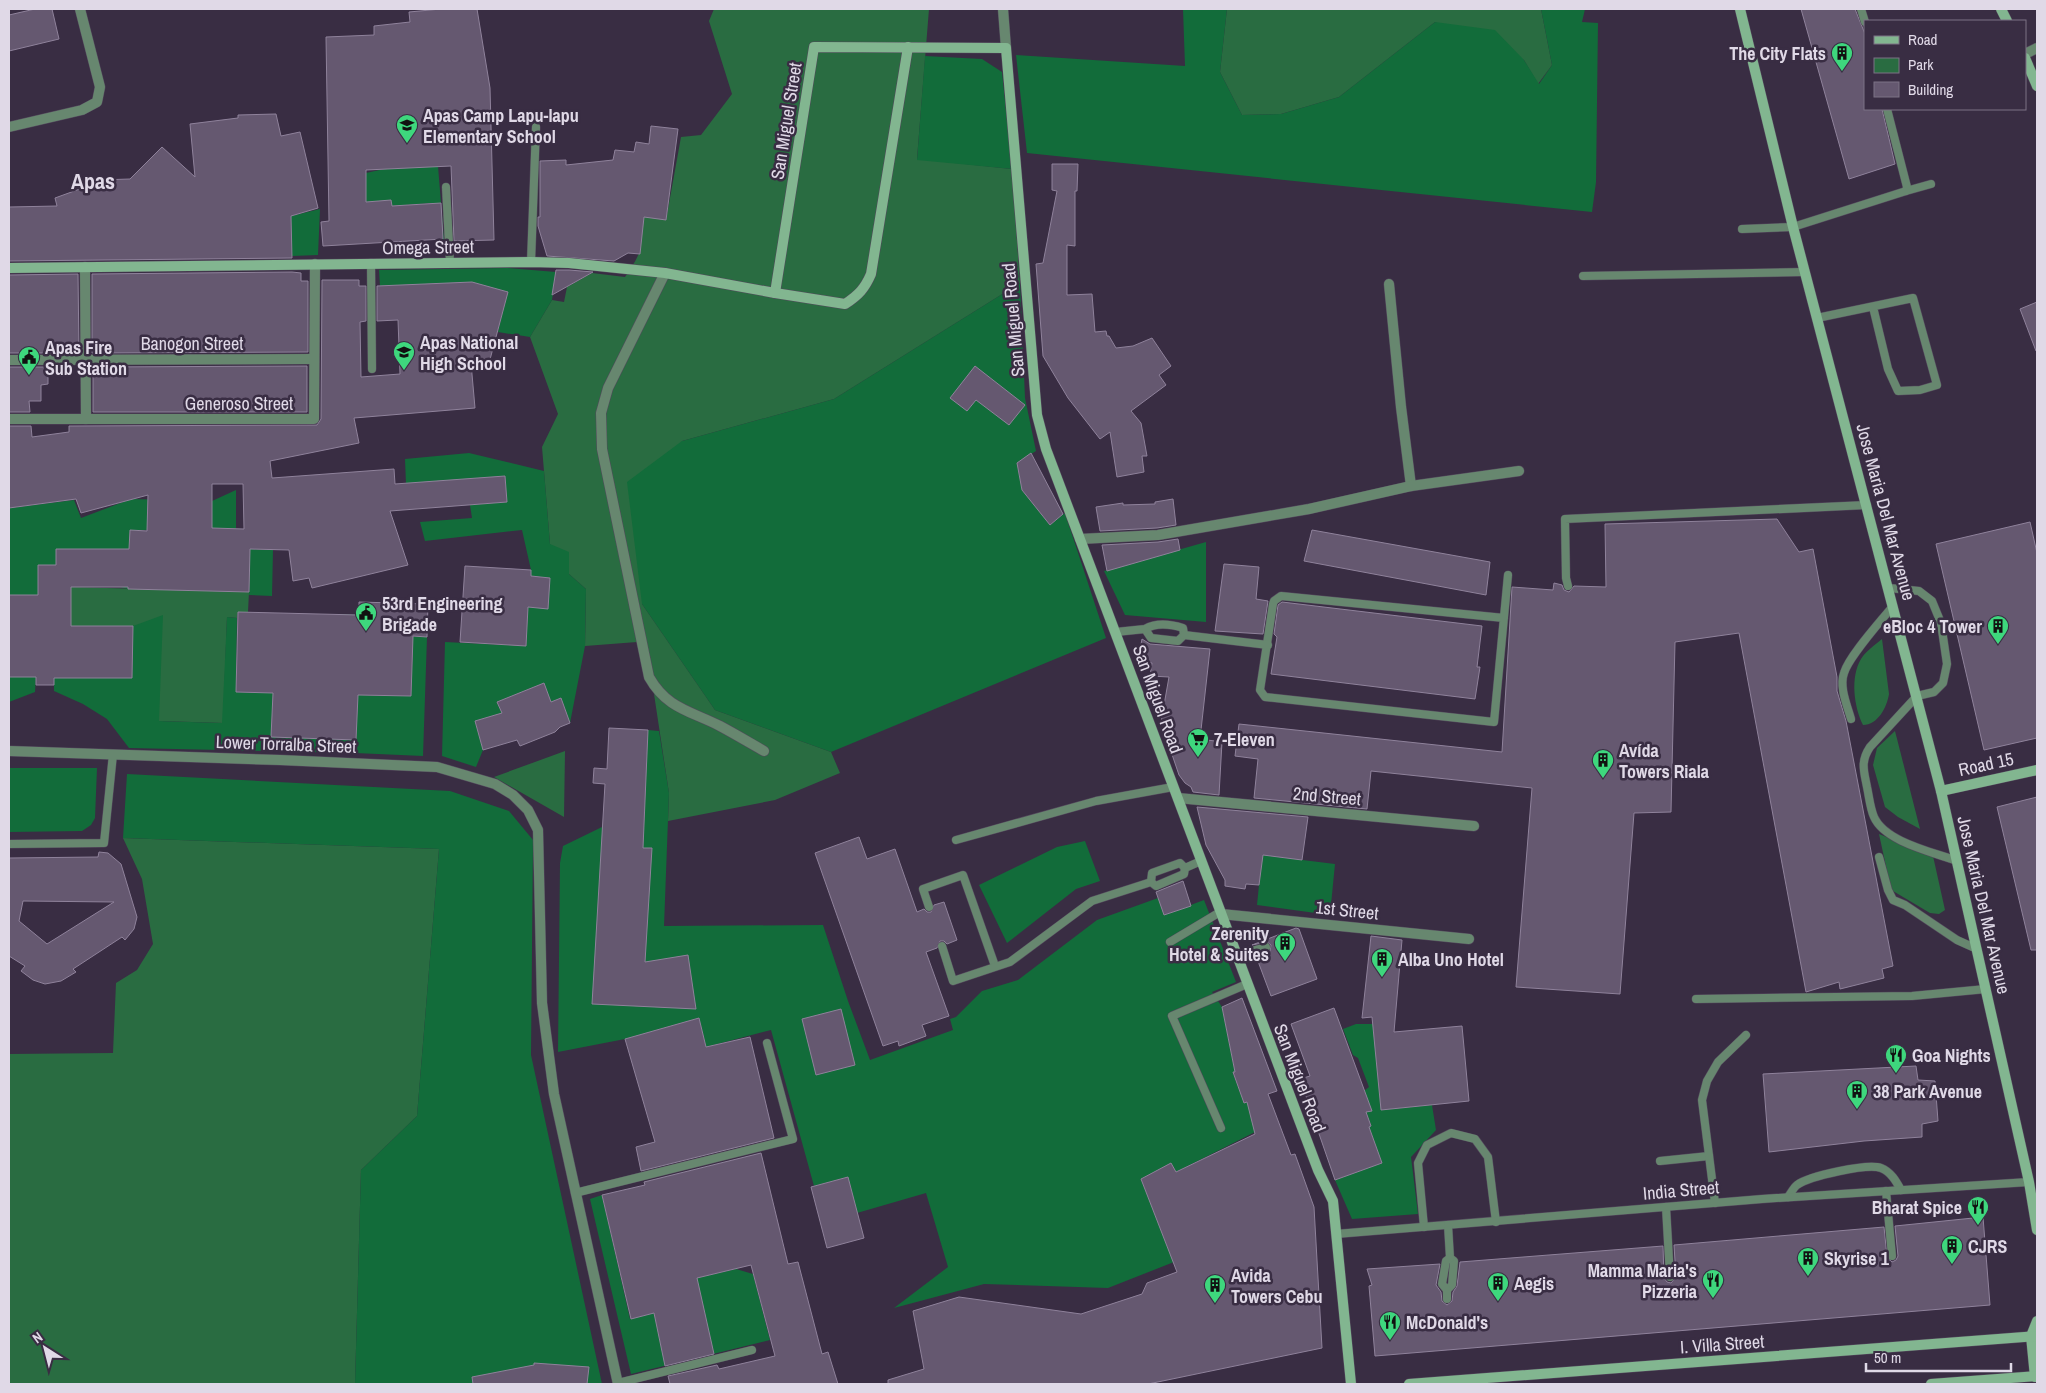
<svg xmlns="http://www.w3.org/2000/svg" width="2046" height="1393" viewBox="0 0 2046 1393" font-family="'Archivo Narrow',sans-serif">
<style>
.green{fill:#296c41}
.forest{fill:#126c3a}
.building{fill:#655870;stroke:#8f829b;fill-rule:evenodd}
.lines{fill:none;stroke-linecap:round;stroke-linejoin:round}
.lane-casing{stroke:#54495d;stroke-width:9}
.street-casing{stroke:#54495d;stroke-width:11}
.secondary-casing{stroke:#54495d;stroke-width:11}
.lane{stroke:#67876f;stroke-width:8}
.street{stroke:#67876f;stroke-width:10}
.secondary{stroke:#82b690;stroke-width:10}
.labels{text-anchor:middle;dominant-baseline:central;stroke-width:5;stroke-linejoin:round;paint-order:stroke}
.poi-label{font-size:18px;font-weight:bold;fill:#e0d9e7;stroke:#392d43;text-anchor:start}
.street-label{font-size:18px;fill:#e0d9e7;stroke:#392d43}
.district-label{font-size:22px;font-weight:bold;fill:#e0d9e7;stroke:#392d43}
</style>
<rect width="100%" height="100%" fill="#392d43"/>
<g class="green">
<path d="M714,9h215l-12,150 95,10 8,114 -186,116 -152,42 -40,163 73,106 116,42 9,21 -65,27 -107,21 1,-28 -15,-99 -17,-52 -52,4 1,-57 -17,-15 -19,-30 -8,-97 16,-33 -28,-77 22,-37 12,2 3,-15 25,-14 33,4c19,-28 20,-32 8,-64l33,7 15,-83 20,-2 31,-41 -23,-73z"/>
<polygon points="1227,9 1541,9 1552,65 1538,84 1524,60 1435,22 1339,97 1281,114 1242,115 1220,72"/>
<polygon points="71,587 249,592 248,612 238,612 237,618 227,617 223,723 159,721 133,626 62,626"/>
<path d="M1882,639l7,55c-2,13 -11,31 -26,31 -9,-18 -13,-48 -2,-66 5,-8 14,-14 21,-20z"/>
<polygon points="1895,731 1920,829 1898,817 1885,807 1873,765 1877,748"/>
<polygon points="565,751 564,817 494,777"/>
<polygon points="1879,834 1933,856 1945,910 1939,914 1930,913 1893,891 1890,885"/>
<polygon points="123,838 439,849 417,1116 361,1170 355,1384 9,1384 9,1054 113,1053 116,983 137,970 153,944 142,879"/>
</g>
<g class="forest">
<polygon points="1183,9 1227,9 1220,72 1242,115 1281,114 1339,97 1435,22 1495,30 1524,60 1539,84 1552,65 1541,9 1585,9 1582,22 1598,23 1596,182 1592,212 1027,153 1016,55 1185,66"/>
<polygon points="925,56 982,59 1002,72 1012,169 917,160"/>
<polygon points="438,166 444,240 434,239 432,203 392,206 391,200 366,202 366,173 384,169"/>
<polygon points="320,209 318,255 292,256 291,216"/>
<polygon points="508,268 556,272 552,300 530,337 498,332 507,292 471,282 380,286 379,270"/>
<polygon points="1020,283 1025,398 1036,451 1017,463 1022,490 1050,525 1065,513 1106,638 831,752 715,710 642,604 627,482 682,441 834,399"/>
<polygon points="469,453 544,471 550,544 569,552 569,574 586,589 585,646 570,723 561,698 551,702 544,683 497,702 502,713 475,721 483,750 476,767 442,756 445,642 526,646 528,607 548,608 550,578 531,576 531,570 522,530 425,541 420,522 472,518 470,505 507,502 505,476 406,484 405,459"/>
<polygon points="236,490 236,529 187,527 130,531 128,589 120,587 120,549 57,549 56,565 38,565 38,595 9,595 10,508 74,500 81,518 131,499 212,501"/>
<polygon points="1206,542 1206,622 1125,615 1104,571"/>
<polygon points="250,549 273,550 272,596 249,595"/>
<polygon points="339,614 359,615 358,634 427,637 423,756 355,753 129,748 107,719 83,704 54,691 54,678 132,678 133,626 163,615 159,721 222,723 227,617 237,618 236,692 273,693 271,737 356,740 358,695 411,696 413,643 338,641"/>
<polygon points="9,677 36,677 35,692 9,702"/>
<polygon points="648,730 659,731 669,793 664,926 823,925 848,1001 870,1060 953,1030 950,1019 956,1017 982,991 1018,980 1097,920 1158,898 1164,915 1204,900 1236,982 1212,992 1222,1007 1235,1072 1233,1073 1244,1103 1247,1102 1257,1131 1176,1172 1171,1163 1141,1179 1174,1262 1108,1288 984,1284 894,1308 948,1267 926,1193 857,1213 848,1177 814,1186 771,1030 706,1047 699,1018 625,1039 558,1052 560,863 563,846 602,827 643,829"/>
<polygon points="9,768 97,768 95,818 91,825 82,831 9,832"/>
<polygon points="127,774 450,791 509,811 533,840 531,1055 602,1384 355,1384 361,1170 417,1116 439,849 123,838"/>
<polygon points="1085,841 1100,881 1076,889 1007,943 979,885 1057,847"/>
<polygon points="1262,855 1335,864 1330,915 1257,905"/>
<polygon points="1356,1024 1394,1024 1374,1034 1381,1110 1432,1105 1436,1130 1411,1157 1418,1214 1352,1219 1335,1180 1382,1163 1369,1127 1371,1125 1360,1094 1369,1087 1358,1058 1353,1055 1343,1029"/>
<polygon points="602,1195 630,1319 654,1313 664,1357 712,1346 696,1278 736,1269 753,1274 770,1340 631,1374 590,1199"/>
</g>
<g class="building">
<polygon points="35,9 52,9 59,39 9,51 9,15"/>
<polygon points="441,9 477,9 490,88 494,240 454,241 451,166 366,170 366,202 391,200 392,206 441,203 443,239 323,246 321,222 329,221 326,37 374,35 374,26 410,22 409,12"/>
<polygon points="1801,9 1855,9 1865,34 1865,109 1882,109 1895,164 1849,179"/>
<polygon points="276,114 281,136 300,132 318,208 291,216 292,258 9,261 9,207 57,206 55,198 99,182 99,180 130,179 162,147 195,177 190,124 238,118 238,115"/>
<polygon points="651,126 678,129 666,220 644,217 640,254 628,253 614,261 547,256 538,226 538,217 540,217 540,161 566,160 566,165 613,160 615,150 634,152 636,142 649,144"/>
<polygon points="1052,164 1078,164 1077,191 1075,191 1075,246 1067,245 1067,295 1092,294 1095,332 1106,331 1107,336 1109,336 1116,348 1133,346 1152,338 1171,366 1159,375 1166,385 1131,411 1141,423 1147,456 1142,456 1144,472 1117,477 1110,432 1100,439 1068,398 1043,356 1036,264 1043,263 1057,191 1052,190"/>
<polygon points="556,270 569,270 593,272 552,295"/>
<polygon points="292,272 301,273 301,281 308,281 308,352 92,353 92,274"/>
<polygon points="78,274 79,353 9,353 9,275"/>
<path d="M322,280h37v6h7v35l-6,1 1,55 39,-3 -2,-54 -21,1v-35l95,-4 36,10 -20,75 -17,-4 4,45 -121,10 5,25 -89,18 2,17 122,-9 1,15 110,-8 2,26 -117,9 18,54 -96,23 -3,-10 -16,3 -4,-31 -39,-1 -1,43 -121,-3v-2h-57v39h62l-1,52h-78v7h-18v-8h-27v-82h29v-30h18v-16h73l1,-19 17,1 1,-36 -67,18 -5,-14 -67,9v-82h22l1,11 37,-5v-6l248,-1 4,-6zM212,484h31l1,45 -32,-1z"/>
<polygon points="2037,302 2037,351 2036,351 2020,309"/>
<polygon points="307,366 307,412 93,412 93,367"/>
<polygon points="975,366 1025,405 1009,425 976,400 967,411 950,398"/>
<polygon points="9,367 48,367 48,384 41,385 41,401 29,401 30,412 9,412"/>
<polygon points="1031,453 1063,514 1050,525 1022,490 1017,463"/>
<polygon points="1173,499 1176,525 1157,528 1100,531 1096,507 1123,503 1123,505 1155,504 1155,502"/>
<polygon points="1777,519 1799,552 1813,549 1837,677 1837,691 1846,721 1893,966 1882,969 1884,978 1840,989 1839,982 1806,992 1739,633 1675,642 1671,812 1634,813 1620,994 1516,987 1532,788 1371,771 1367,809 1254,798 1258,759 1235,756 1239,724 1502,752 1512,587 1553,590 1554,583 1562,585 1564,590 1569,592 1574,586 1606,587 1605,524"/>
<polygon points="2030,522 2037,553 2037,738 1984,750 1936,544"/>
<polygon points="1312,530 1490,562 1486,595 1304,561"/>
<polygon points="1178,539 1180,550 1107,571 1102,545 1158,542"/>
<polygon points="1224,564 1259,567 1256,599 1268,601 1263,634 1215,631"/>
<polygon points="465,566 531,570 531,576 550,578 548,609 528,607 526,646 460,642"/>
<polygon points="359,602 428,604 427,637 413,636 411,696 358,695 356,740 271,737 273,693 236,692 238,612 359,615"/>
<polygon points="1282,602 1482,626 1477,667 1480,667 1475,699 1271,674 1277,637 1274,634 1278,605"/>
<polygon points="1142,639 1150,644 1210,649 1200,739 1222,742 1219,795 1193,792 1191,787 1185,783 1179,775 1161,722 1169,677 1150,676 1152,663 1138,660"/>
<polygon points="544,683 551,702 561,698 570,723 560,727 555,732 520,746 517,740 483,750 475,721 502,713 497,702"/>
<polygon points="609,728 648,730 643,848 652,848 645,962 688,955 696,1009 592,1004 605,784 593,783 594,768 607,769"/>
<polygon points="2037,797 2037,950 2031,950 1997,807"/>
<polygon points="1197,807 1308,817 1302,860 1263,855 1259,885 1246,884 1245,889 1225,886 1225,880 1206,845"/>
<polygon points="859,837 867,859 895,849 917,912 924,909 927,912 931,912 934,905 944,902 957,940 947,944 944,941 940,941 937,948 926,952 949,1016 922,1025 926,1036 899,1046 898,1041 883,1046 815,853"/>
<path d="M99,852l9,1 13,11 16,53 -3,12 -9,11 -3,-3 -49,32 3,3 -15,9 -16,3 -12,-4 -12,-9 4,-5 -16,-10v-98l89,-1zM23,901l91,1 -67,42 -28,-23z"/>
<polygon points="1183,881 1191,906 1164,915 1156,892"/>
<polygon points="1296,928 1299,929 1317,979 1271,996 1256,956 1270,951 1271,945 1267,942 1252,945"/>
<polygon points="1371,936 1402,940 1394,1032 1462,1026 1469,1101 1381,1110 1372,1017 1362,1018"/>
<polygon points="1242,998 1277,1091 1268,1094 1291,1155 1295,1154 1314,1207 1322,1348 1148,1384 888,1384 888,1380 924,1369 913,1311 959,1297 1081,1314 1142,1294 1147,1283 1177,1272 1141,1179 1171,1163 1176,1172 1255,1134 1247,1102 1244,1103 1233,1072 1235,1072 1222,1007"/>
<polygon points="1334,1008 1372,1111 1366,1112 1371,1126 1369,1127 1382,1163 1335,1180 1300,1079 1310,1076 1291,1024"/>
<polygon points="841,1009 855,1065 816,1075 802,1019"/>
<polygon points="699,1018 706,1047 750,1037 774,1138 641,1171 636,1147 655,1142 625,1039"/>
<polygon points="1916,1066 1918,1080 1935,1081 1938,1121 1922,1124 1922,1137 1864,1141 1769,1152 1763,1074"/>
<polygon points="761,1153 788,1264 798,1262 822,1354 828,1352 838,1384 670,1384 668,1376 717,1365 719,1369 775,1356 751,1265 697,1278 714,1354 665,1366 654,1313 631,1319 602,1195 645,1185 644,1182"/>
<polygon points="848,1177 864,1238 827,1248 811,1187"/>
<polygon points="1983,1217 1990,1305 1375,1356 1369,1286 1372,1285 1367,1269 1440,1264 1436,1285 1441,1292 1442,1301 1447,1305 1452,1301 1453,1292 1457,1286 1460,1262 1663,1246 1664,1278 1667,1282 1671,1283 1676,1277 1674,1245 1884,1227 1887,1257 1892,1262 1896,1260 1898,1256 1895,1226"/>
<polygon points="534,1363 589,1367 587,1384 473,1384 472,1377 534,1365"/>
</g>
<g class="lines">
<g class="lane-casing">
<g id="lane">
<polyline points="1861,9 1865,22"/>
<polyline points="446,187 450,263"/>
<polyline points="1906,191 1931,184"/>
<polyline points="1742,229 1793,227 1906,191 1907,187 1887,109"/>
<polyline points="531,262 536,127"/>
<polyline points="371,263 372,369"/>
<polyline points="1583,276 1805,272"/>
<polyline points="1817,318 1913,298 1937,385 1920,390 1898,391 1888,369 1873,307"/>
<polyline points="1568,586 1566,578 1565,519 1867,505"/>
<path d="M1889,588l30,3 13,10 9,22 6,41 -4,19 -9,9 -17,4 -47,51c-10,15 -6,24 -3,40 2,9 3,21 7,30 11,25 59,35 83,44"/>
<polyline points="1504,618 1281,596 1274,601 1273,604 1260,690 1265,697 1494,722 1508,575"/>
<path d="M1116,632l29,-3 6,9 27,3 6,-6 -1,-7c-13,-4 -26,-6 -38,1"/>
<polyline points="1184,635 1268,645"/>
<path d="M1851,719c-4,-14 -12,-32 -7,-46 5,-17 37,-52 49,-67"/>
<polyline points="956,840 1096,801 1173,787"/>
<polyline points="9,844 104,843 113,754"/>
<polyline points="1879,857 1888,890 1893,900 1905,905 1957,940 1977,949"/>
<polyline points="1151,882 1152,873 1180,863 1185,868"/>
<polyline points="929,907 923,889 963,875 995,966"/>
<polyline points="1170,942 1220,912"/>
<polyline points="942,946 953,981 1010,962 1092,901 1151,882 1156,886 1184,874 1185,868 1201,861"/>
<polyline points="1237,955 1266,947"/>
<polyline points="1696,999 1912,996 1986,989"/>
<polyline points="1221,1128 1172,1016 1247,984"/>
<polyline points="1660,1161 1709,1156"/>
<polyline points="1886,1191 1892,1256"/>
<polyline points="575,1193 793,1139 767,1043"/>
<path d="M1788,1197c3,-4 6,-10 9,-12 12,-9 71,-22 84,-17 10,4 15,13 20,22"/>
<polyline points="1715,1203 1702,1100 1707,1081 1718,1062 1746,1035"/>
<polyline points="1666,1207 1670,1277"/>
<polyline points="1424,1227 1418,1163 1427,1145 1451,1133 1475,1139 1488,1157 1496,1222"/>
<polyline points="1336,1234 1762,1199 2029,1182"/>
<polyline points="1447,1290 1452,1285 1454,1261 1450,1258 1448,1225"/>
<polyline points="1447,1299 1447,1290 1442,1284 1446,1261 1450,1258"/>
<polyline points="618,1383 752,1350"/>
</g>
</g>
<g class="street-casing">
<g id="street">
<polyline points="1003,9 1006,48"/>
<polyline points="2025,54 2037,48"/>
<polyline points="9,127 82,110 97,102 100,87 80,9"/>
<polyline points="85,267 86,419"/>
<path d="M665,273l-57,115 -7,25 1,36 47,228c18,32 42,34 71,49 15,8 30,17 44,25"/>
<polyline points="1389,284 1401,407 1411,486"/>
<polyline points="9,360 314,359"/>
<polyline points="9,419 314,419 315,264"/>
<polyline points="1080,539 1158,535 1309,509 1411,486 1519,471"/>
<polyline points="9,751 280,760 437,767 495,784 513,795 528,810 538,830 542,1003 554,1094 618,1384"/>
<polyline points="1178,798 1474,826"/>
<polyline points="1221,914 1469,939"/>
</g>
</g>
<g class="secondary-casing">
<g id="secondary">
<polyline points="1740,9 1793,227 1941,791 2029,1182 2037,1230"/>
<polyline points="2001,9 2007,21"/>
<polyline points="2025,58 2037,86"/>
<path d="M9,268l522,-6 38,1 96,10 110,20 70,11c14,-9 20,-16 26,-30l37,-227"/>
<polyline points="775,293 814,47 1006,48 1037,415 1046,449 1318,1170 1333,1201 1351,1384"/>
<polyline points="1941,791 2037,770"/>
<polyline points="2035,1377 2031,1336 2037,1321"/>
<polyline points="1409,1384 2037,1336"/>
<polyline points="1931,1384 2037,1376"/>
</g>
</g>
<use href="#lane" class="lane"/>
<use href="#street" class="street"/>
<use href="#secondary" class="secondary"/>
</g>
<defs>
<g id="building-pin" transform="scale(1.125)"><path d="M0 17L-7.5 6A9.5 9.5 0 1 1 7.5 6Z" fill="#3ed77d" stroke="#392d43"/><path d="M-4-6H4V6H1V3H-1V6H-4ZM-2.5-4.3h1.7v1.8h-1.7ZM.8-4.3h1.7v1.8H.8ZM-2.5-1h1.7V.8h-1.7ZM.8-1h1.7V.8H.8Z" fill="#111"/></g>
<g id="school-pin" transform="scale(1.125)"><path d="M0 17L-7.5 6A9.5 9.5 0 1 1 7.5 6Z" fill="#3ed77d" stroke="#392d43"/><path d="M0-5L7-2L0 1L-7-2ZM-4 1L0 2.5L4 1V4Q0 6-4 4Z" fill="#111"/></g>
<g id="civic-pin" transform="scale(1.125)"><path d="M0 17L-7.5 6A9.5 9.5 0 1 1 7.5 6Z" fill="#3ed77d" stroke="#392d43"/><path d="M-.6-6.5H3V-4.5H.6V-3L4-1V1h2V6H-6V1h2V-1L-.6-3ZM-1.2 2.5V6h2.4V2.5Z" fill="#111"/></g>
<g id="supermarket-pin" transform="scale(1.125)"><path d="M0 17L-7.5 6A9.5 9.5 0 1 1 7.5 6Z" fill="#3ed77d" stroke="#392d43"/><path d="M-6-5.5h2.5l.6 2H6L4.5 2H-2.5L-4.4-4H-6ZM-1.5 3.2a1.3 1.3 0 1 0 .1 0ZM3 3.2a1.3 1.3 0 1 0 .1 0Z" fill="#111"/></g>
<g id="restaurant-pin" transform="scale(1.125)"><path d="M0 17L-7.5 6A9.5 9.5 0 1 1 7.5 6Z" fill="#3ed77d" stroke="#392d43"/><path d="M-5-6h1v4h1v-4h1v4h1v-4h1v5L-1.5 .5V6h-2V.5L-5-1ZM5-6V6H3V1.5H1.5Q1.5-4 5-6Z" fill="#111"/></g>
</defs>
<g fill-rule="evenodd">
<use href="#building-pin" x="1842" y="53"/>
<use href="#school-pin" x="407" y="125"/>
<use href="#school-pin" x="404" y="352"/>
<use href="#civic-pin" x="29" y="357"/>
<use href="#civic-pin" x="366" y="613"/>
<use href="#building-pin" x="1998" y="626"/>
<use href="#supermarket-pin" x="1198" y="739"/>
<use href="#building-pin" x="1603" y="760"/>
<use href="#building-pin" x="1285" y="943"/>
<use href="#building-pin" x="1382" y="959"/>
<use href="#restaurant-pin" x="1896" y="1055"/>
<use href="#building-pin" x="1857" y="1091"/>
<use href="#restaurant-pin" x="1978" y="1207"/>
<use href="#building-pin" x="1952" y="1246"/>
<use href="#building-pin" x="1808" y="1258"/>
<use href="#restaurant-pin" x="1713" y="1280"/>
<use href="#building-pin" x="1498" y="1283"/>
<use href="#building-pin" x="1215" y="1285"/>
<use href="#restaurant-pin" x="1390" y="1322"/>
</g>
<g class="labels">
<g class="poi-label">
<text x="1826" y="53" text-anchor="end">The City Flats</text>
<text x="423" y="115">Apas Camp Lapu-lapu<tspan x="423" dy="21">Elementary School</tspan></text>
<text x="420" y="342">Apas National<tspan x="420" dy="21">High School</tspan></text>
<text x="45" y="347">Apas Fire<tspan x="45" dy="21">Sub Station</tspan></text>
<text x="382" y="603">53rd Engineering<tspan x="382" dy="21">Brigade</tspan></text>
<text x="1982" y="626" text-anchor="end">eBloc 4 Tower</text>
<text x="1214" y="739">7-Eleven</text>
<text x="1619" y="750">Avída<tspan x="1619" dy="21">Towers Riala</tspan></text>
<text x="1269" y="933" text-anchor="end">Zerenity<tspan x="1269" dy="21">Hotel &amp; Suites</tspan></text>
<text x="1398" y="959">Alba Uno Hotel</text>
<text x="1912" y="1055">Goa Nights</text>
<text x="1873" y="1091">38 Park Avenue</text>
<text x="1962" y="1207" text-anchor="end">Bharat Spice</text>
<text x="1968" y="1246">CJRS</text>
<text x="1824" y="1258">Skyrise 1</text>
<text x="1697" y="1270" text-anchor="end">Mamma Maria's<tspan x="1697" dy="21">Pizzeria</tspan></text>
<text x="1231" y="1275">Avida<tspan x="1231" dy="21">Towers Cebu</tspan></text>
<text x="1514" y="1283">Aegis</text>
<text x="1406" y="1322">McDonald's</text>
</g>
<g class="street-label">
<text transform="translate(786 121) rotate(-81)">San Miguel Street</text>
<text transform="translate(428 247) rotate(-1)">Omega Street</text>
<text transform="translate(1013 320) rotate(-95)">San Miguel Road</text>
<text x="192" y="343">Banogon Street</text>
<text x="239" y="403">Generoso Street</text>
<text transform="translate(1886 512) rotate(75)">Jose Maria Del Mar Avenue</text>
<text transform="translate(1158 699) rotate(70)">San Miguel Road</text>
<text transform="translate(286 744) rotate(2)">Lower Torralba Street</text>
<text transform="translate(1986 764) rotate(-12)">Road 15</text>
<text transform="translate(1327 796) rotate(5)">2nd Street</text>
<text transform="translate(1984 905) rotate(77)">Jose Maria Del Mar Avenue</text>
<text transform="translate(1347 910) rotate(6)">1st Street</text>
<text transform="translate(1300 1078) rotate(69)">San Miguel Road</text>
<text transform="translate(1681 1190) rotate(-5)">India Street</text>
<text transform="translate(1722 1344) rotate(-4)">I. Villa Street</text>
</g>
<g class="district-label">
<text x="93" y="181">Apas</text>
</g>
</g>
<rect width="2046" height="1393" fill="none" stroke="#e0d9e7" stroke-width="20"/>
<rect x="1864" y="20" width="162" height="90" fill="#392d43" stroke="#7c7285"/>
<rect x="1874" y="36" width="25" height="8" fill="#82b690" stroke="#7c7285"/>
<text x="1908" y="45" font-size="15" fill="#e0d9e7">Road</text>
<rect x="1874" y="58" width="25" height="15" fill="#296c41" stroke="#7c7285"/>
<text x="1908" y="70" font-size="15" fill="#e0d9e7">Park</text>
<rect x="1874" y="82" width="25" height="15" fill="#655870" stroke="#7c7285"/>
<text x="1908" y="95" font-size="15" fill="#e0d9e7">Building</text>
<g transform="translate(45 1348) rotate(324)" stroke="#392d43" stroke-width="4" paint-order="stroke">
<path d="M0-4L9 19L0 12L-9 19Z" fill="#e0d9e7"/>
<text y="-8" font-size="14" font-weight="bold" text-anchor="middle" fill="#e0d9e7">N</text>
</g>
<path d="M1866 1363v8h145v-8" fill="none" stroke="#e0d9e7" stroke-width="2.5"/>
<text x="1874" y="1363" font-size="15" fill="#e0d9e7" stroke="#392d43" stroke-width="4" paint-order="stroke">50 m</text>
</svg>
